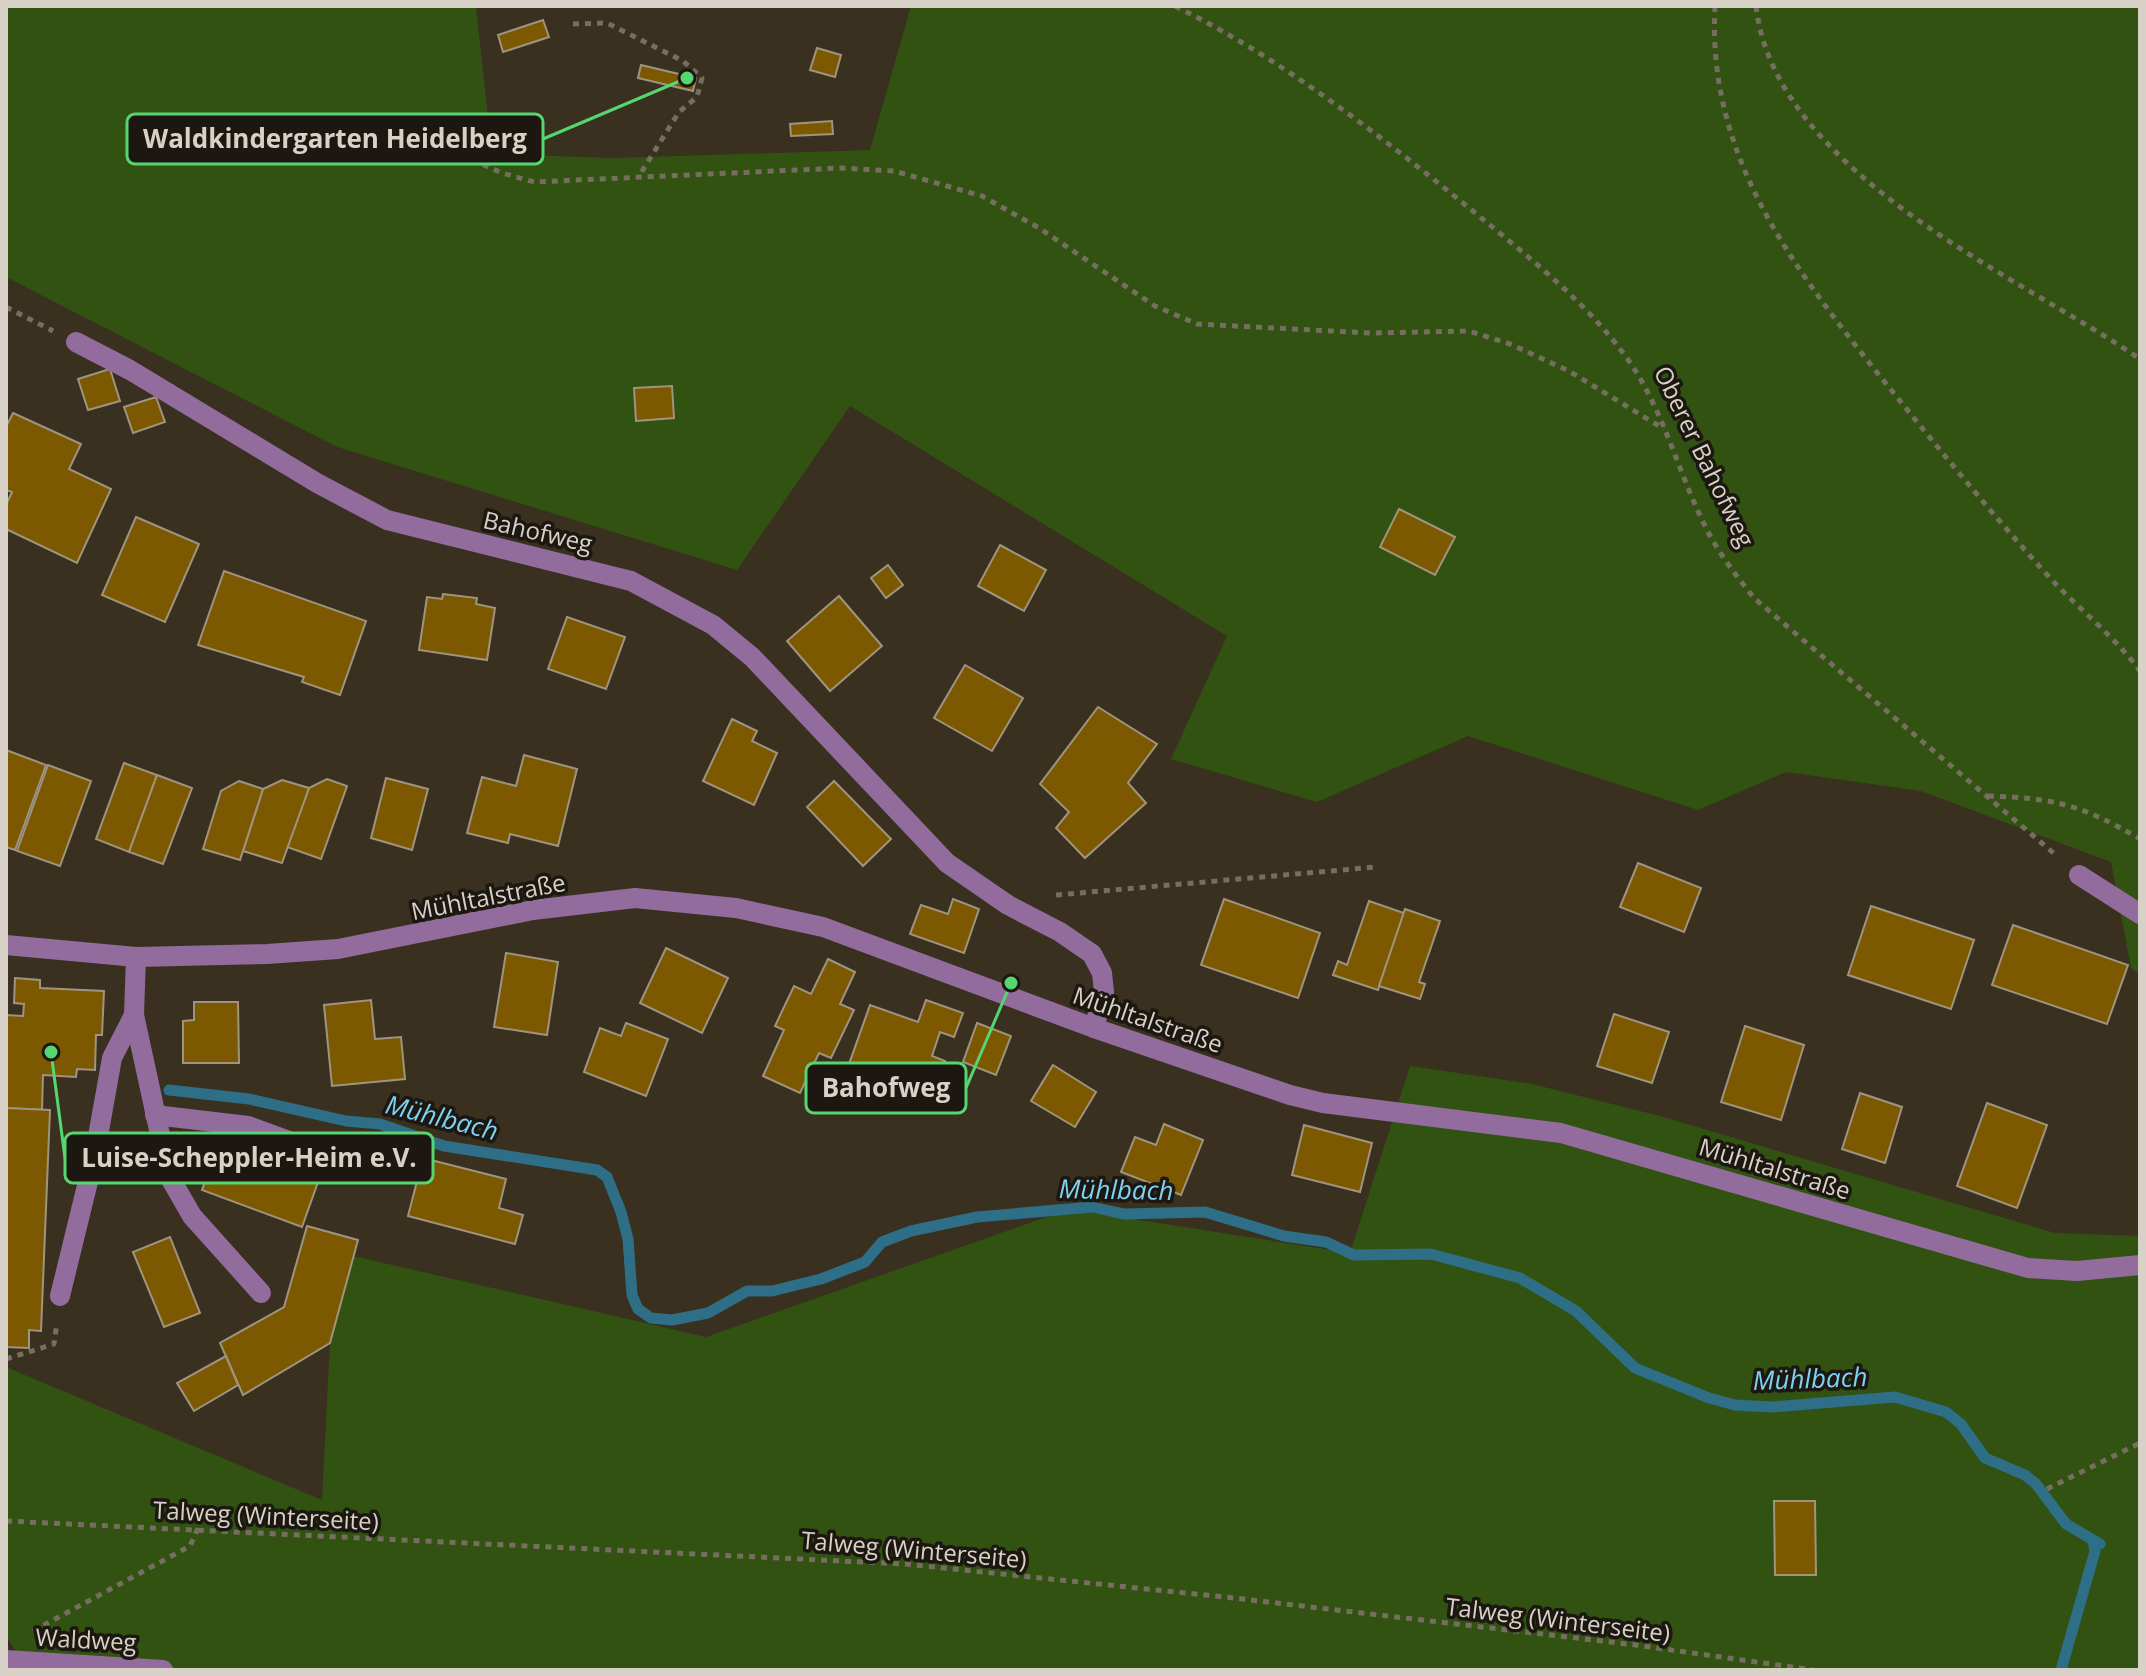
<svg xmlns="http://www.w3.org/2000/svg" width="2146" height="1676" viewBox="0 0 2146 1676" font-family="'Open Sans',sans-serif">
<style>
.green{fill:#325212}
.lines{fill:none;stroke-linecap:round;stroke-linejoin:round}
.stream{stroke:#2e6f87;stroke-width:11}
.building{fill:#7c5800;stroke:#9f9480;stroke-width:2}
.path{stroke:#766f60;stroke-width:5;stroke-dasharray:6 6;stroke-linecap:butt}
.minor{stroke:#926c9d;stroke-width:20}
.labels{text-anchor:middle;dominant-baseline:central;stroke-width:7;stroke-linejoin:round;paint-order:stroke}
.street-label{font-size:24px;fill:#d7d1c7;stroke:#1c1811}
.water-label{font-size:26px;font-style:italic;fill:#7ed2f3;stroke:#1c1811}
.leader{fill:none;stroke:#56d671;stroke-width:3}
.callout-dot{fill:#56d671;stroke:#1c1811;stroke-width:3}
.callout{fill:#1c1811;stroke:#56d671;stroke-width:3}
.callout-label{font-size:26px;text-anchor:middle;font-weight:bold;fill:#d7d1c7}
</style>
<rect width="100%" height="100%" fill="#39301f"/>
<g class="green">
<polygon points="6,6 476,6 492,154 614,158 870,150 911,6 2140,6 2140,974 2131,968 2111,862 1921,791 1786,772 1698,810 1468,736 1317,802 1171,759 1227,636 850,406 737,570 337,447 6,277"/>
<polygon points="1410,1066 1532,1084 1660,1116 2055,1233 2140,1236 2140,1670 28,1670 6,1636 6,1367 322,1500 330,1343 353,1256 706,1337 1069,1209 1350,1253"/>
</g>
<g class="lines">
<g class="stream">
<polyline points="169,1090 249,1099 346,1121 380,1124 444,1146 597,1170 607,1177 621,1212 628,1239 632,1295 638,1309 651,1318 672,1320 708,1313 747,1291 772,1291 821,1279 865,1262 882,1242 911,1231 977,1217 1092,1207 1124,1214 1205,1212 1284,1236 1326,1242 1354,1255 1431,1254 1520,1278 1576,1311 1635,1368 1709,1398 1735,1405 1771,1407 1895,1397 1946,1412 1961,1424 1985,1458 2025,1475 2036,1484 2066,1524 2100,1544"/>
<polyline points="2061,1670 2095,1551 2093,1541"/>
</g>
</g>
<g class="building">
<polygon points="543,20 549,37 503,52 498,35"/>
<polygon points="817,48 841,55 835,77 810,70"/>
<polygon points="641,65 696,78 693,91 638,78"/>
<polygon points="832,121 833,134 791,136 790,124"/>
<polygon points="110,369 120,401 88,410 78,379"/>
<polygon points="672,386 674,418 636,421 634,388"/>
<polygon points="156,397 165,422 133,433 124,407"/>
<polygon points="13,413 81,444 69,469 111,489 77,563 6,529 6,505 12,492 6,490 6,427"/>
<polygon points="1399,509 1455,537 1435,575 1380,547"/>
<polygon points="136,517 199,544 165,622 102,595"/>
<polygon points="1000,545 1046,570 1024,611 978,586"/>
<polygon points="888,565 903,585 886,598 871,578"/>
<polygon points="224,571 366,621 340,695 302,682 304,677 198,645"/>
<polygon points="443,594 477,598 476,604 495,608 487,660 419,650 427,597 442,599"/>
<polygon points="839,596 882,646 830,691 787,641"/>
<polygon points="567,617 625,637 606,689 548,669"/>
<polygon points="965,665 1023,698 992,751 934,718"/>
<polygon points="1098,707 1157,744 1128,783 1146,803 1085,858 1056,828 1069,812 1040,784"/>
<polygon points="732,719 757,731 752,741 777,753 754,805 703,781"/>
<polygon points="6,750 46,765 15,850 6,847"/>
<polygon points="524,755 577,769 558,846 510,834 508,843 467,833 482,777 516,786"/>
<polygon points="124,763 157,775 129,852 96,839"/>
<polygon points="48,765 91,781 60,866 17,851"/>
<polygon points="157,775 192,788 163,864 129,852"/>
<polygon points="386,778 428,789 412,850 371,838"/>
<polygon points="327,779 347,786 321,859 287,847 309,788"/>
<polygon points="282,780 309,788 282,863 243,851 263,789"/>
<polygon points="239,781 263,789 240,860 203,849 221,791"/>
<polygon points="834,781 891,839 863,866 807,807"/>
<polygon points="1638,863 1701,888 1684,932 1620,907"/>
<polygon points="953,899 979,909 964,953 910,934 921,905 948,914"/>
<polygon points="1224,899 1320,933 1298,998 1201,965"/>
<polygon points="1369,901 1404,913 1378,990 1333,975 1338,961 1347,965"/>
<polygon points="1871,906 1974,940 1951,1009 1848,975"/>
<polygon points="1405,909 1440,921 1419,982 1425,984 1420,999 1379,986"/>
<polygon points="2013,925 2128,965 2107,1024 1992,985"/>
<polygon points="666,948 728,978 702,1033 640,1003"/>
<polygon points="506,953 558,962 547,1035 494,1027"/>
<polygon points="828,959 855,972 840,1004 854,1010 831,1058 819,1053 800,1093 763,1076 784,1030 775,1026 794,986 811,994"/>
<polygon points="15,978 40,980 40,988 104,991 102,1035 96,1035 95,1070 77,1069 76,1077 43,1075 42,1110 6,1108 6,1015 23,1016 24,1004 14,1003"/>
<polygon points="371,1000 375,1039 401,1037 405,1079 332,1086 324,1005"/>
<polygon points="926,1000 963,1013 954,1037 940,1032 932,1056 945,1061 937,1080 925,1076 920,1092 848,1067 870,1005 918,1022"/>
<polygon points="194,1002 238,1002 239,1063 183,1063 183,1021 194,1020"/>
<polygon points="1614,1014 1669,1032 1652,1083 1597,1066"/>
<polygon points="626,1023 668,1039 646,1096 584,1072 600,1028 621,1036"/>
<polygon points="977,1023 1011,1036 996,1075 963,1062"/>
<polygon points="1745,1026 1804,1045 1781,1120 1721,1102"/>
<polygon points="1053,1065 1096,1092 1075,1127 1031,1101"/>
<polygon points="1860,1093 1902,1107 1885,1163 1842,1149"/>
<polygon points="1987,1103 2047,1125 2017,1208 1957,1186"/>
<polygon points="6,1108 50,1110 41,1331 29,1330 29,1348 6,1347"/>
<polygon points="1164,1124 1203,1140 1181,1195 1121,1172 1135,1137 1156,1145"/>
<polygon points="1304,1125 1372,1143 1360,1192 1292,1175"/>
<polygon points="223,1131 323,1168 302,1227 202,1190"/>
<polygon points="423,1158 506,1179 499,1208 523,1215 515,1244 408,1216"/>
<polygon points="307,1226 358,1240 330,1343 243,1395 220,1343 284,1307"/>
<polygon points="170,1237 200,1313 164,1327 133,1252"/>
<polygon points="226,1356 238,1385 194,1411 177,1383"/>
<polygon points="1774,1501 1815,1501 1816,1575 1775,1575"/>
</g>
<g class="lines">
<g class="path">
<path d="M1175,6c111,55 208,132 304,210 53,44 113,91 152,148 33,49 47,107 73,160 13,27 32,52 51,75l302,257"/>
<path d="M1715,6c-8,144 71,252 156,359 59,73 117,145 180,214 29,31 64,58 89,92"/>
<path d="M1756,6c19,167 261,269 384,353"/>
<polyline points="573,24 607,23 683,61 702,78 697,97 679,112 639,176"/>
<polyline points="439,145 502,173 534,182 841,168 894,171 982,196 1039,228 1155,306 1197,324 1370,333 1469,331 1510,344 1569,371 1664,429"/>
<polyline points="6,307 53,331"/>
<path d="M1988,796c67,2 94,9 152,43"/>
<polyline points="1056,895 1376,867"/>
<polyline points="6,1359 54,1344 57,1323"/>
<polyline points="2047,1489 2140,1443"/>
<polyline points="6,1521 905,1564 1234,1598 1636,1645 1813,1670"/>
<polyline points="33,1631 190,1546 198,1528"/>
</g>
<g class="minor">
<polyline points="76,342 130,370 317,483 387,520 631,581 713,625 752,657 947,863 1008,905 1060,932 1092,954 1102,973 1104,992 1094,1028"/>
<polyline points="2079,875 2140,914"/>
<polyline points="6,945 136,957 267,954 338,949 533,910 635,898 736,908 823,927 1094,1028 1290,1095 1323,1103 1561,1133 2028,1268 2077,1271 2140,1265"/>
<polyline points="136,957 134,1015 169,1176 192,1216 261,1293"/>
<polyline points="155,1115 248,1126 360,1167"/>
<polyline points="60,1296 95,1153 112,1058 134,1015"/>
<polyline points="6,1660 163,1670"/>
</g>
</g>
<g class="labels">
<g class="street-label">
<text transform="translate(1705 456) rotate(64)">Oberer Bahofweg</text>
<text transform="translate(538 531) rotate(13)">Bahofweg</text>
<text transform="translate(488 896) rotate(-11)">Mühltalstraße</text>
<text transform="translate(1148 1019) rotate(19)">Mühltalstraße</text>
<text transform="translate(1775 1168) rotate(17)">Mühltalstraße</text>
<text transform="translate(266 1515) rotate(3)">Talweg (Winterseite)</text>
<text transform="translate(914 1549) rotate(5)">Talweg (Winterseite)</text>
<text transform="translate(1558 1619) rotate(7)">Talweg (Winterseite)</text>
<text transform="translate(86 1639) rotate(3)">Waldweg</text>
</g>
<g class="water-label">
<text transform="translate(442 1117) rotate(14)">Mühlbach</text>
<text transform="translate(1116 1189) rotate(1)">Mühlbach</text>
<text transform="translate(1810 1378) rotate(-2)">Mühlbach</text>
</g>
</g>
<path class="leader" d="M687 78L543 139M1011 983L966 1088M51 1052L65 1158"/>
<g class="callout-dot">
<circle cx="687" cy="78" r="8"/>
<circle cx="1011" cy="983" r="8"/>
<circle cx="51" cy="1052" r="8"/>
</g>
<g class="callout">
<rect x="127" y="114" width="416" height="50" rx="8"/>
<rect x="806" y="1063" width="160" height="50" rx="8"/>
<rect x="65" y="1133" width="368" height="50" rx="8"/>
</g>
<g class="callout-label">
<text x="335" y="148">Waldkindergarten Heidelberg</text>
<text x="886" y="1097">Bahofweg</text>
<text x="249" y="1167">Luise-Scheppler-Heim e.V.</text>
</g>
<rect width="2146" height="1676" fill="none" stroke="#d7d1c7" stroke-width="16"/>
</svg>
